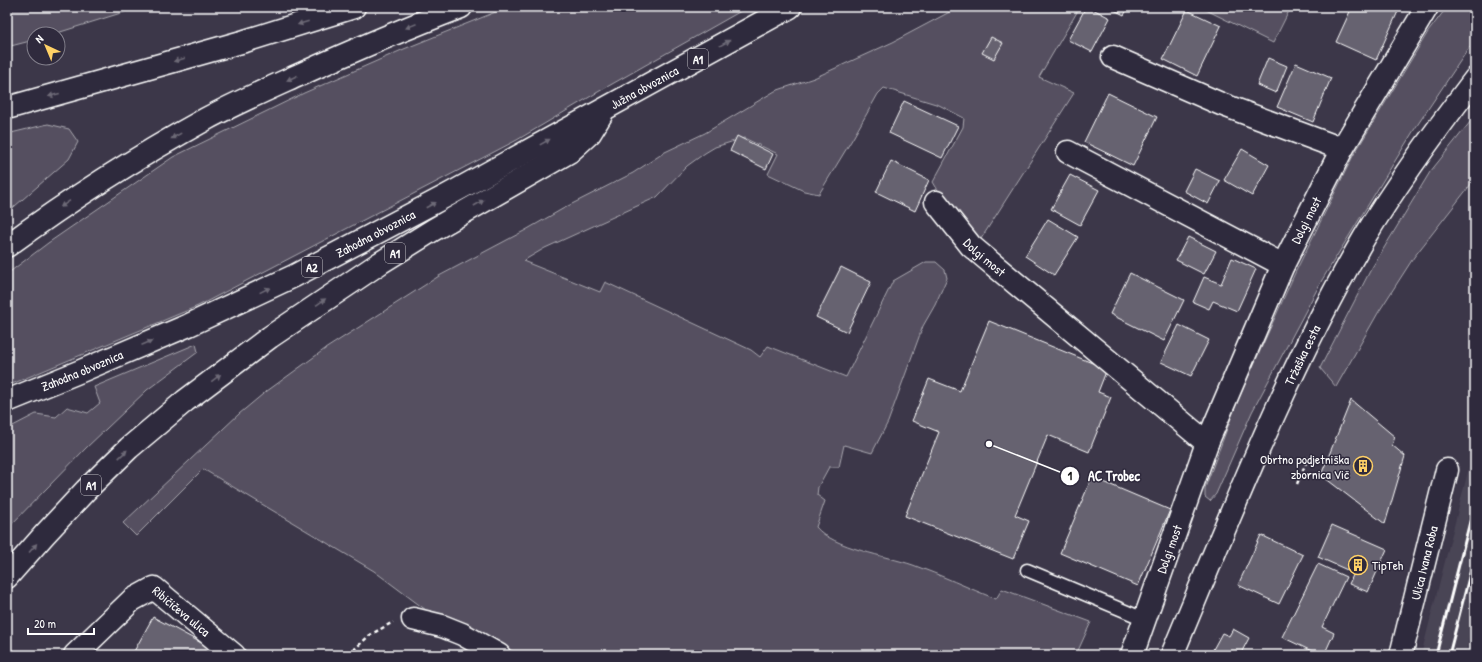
<svg xmlns="http://www.w3.org/2000/svg" width="1482" height="662" viewBox="0 0 1482 662" font-family="'Patrick Hand',sans-serif">
<style>
.built{fill:#494455}
.green{fill:#555060;stroke:#aaa8b0}
.building{fill:#666270;stroke:#fff}
.lines{fill:none;stroke-linecap:round;stroke-linejoin:round}
.lane-casing{stroke:#fff;stroke-width:15}
.street-casing{stroke:#fff;stroke-width:25}
.secondary-casing{stroke:#fff;stroke-width:25}
.highway-casing{stroke:#fff;stroke-width:25}
.path{stroke:#fff;stroke-width:2.5;stroke-dasharray:4 3;stroke-linecap:butt}
.lane{stroke:#2f2a3d;stroke-width:12}
.street{stroke:#2f2a3d;stroke-width:22}
.secondary{stroke:#2f2a3d;stroke-width:22}
.highway{stroke:#2f2a3d;stroke-width:22}
.rail{stroke:#fff;stroke-width:3}
.oneway{fill:#6d6a77}
.labels{text-anchor:middle;dominant-baseline:central;stroke-width:3;stroke-linejoin:round;paint-order:stroke}
.shield{fill:#2f2a3d;stroke:#c1bfc5;stroke-width:1}
.shield-label{font-size:12px;font-weight:bold;fill:#fff}
.street-label{font-size:13px;fill:#fff;stroke:#2f2a3d}
.poi-label{font-size:13px;fill:#fff;stroke:#2f2a3d;text-anchor:end}
.leader{fill:none;stroke:#fff;stroke-width:1.5}
.callout-dot{fill:#fff;stroke:#2f2a3d;stroke-width:1.5}
.mark-label{font-size:12px;text-anchor:middle;font-weight:bold;fill:#111}
.callout-label{font-size:14px;text-anchor:middle;font-weight:bold;fill:#fff;stroke:#2f2a3d;stroke-width:3;stroke-linejoin:round;paint-order:stroke}
</style>
<rect width="100%" height="100%" fill="#3c3749"/>
<filter id="ink" filterUnits="userSpaceOnUse"><feTurbulence type="fractalNoise" baseFrequency=".025" numOctaves="2"/><feDisplacementMap in="SourceGraphic" scale="8" xChannelSelector="R" yChannelSelector="G"/><feConvolveMatrix kernelMatrix="1 2 1 2 8 2 1 2 1" color-interpolation-filters="sRGB"/></filter>
<g filter="url(#ink)">
<polygon class="built" points="1475,444 1475,617 1465,655 1421,655"/>
<g class="green">
<polygon points="7,7 140,7 54,34 34,34 34,40 7,47"/>
<polygon points="508,7 748,7 598,92 517,140 198,306 7,386 7,274 48,243 173,157 304,93 404,49"/>
<path d="M959,7h121l-41,70 35,16 -95,149 -34,-40 -12,-20 30,-55 1,-9 -25,-13 -55,-17 -6,6 -25,44 -34,56 -15,-3 -36,-17 10,-20 -34,-16 -29,9 -10,6 -18,13 -30,31 -112,51 -22,13 77,31 5,-10 146,68 9,7 8,-11 78,31 47,-96 33,-19h10l9,8 2,8 -12,27 -12,21 -35,96 -16,31 -28,-8 -5,22h-10l-11,20 -1,8 8,6 -9,26c17,21 71,29 97,38 28,10 55,23 83,34l6,-10 89,33 -15,33h-556l-52,-29 -38,-13 -56,-42 -171,-102 -67,67 -13,-13 116,-109 24,-20 62,-45 114,-73 85,-45 42,-24 67,-34 32,-21 40,-19 70,-42 39,-13 79,-36z"/>
<polygon points="1200,7 1291,7 1273,43"/>
<polygon points="1447,7 1475,7 1475,39 1414,130 1322,280 1252,412 1216,494 1210,501 1205,497 1205,488 1237,402 1295,273 1353,156 1428,32"/>
<polygon points="1475,116 1475,179 1414,257 1378,313 1336,387 1320,368 1370,271 1430,172"/>
<polygon points="48,124 69,129 78,142 69,159 7,213 7,134"/>
<polygon points="196,344 198,352 147,390 86,448 7,529 7,429 36,414 56,417 67,407 88,413 100,403 94,387"/>
</g>
<g class="building">
<polygon points="1086,7 1089,7 1110,18 1092,52 1068,40"/>
<polygon points="1108,7 1129,7 1124,15"/>
<polygon points="1352,7 1400,7 1376,60 1336,42"/>
<polygon points="1187,10 1221,26 1197,76 1163,59"/>
<polygon points="991,37 1003,43 994,59 982,53"/>
<polygon points="1268,58 1287,66 1276,93 1257,85"/>
<polygon points="1296,63 1331,78 1313,122 1277,107"/>
<polygon points="1108,93 1157,117 1133,166 1084,142"/>
<polygon points="904,101 958,126 942,158 889,133"/>
<polygon points="737,136 773,154 766,169 730,151"/>
<polygon points="1242,149 1269,165 1252,196 1224,180"/>
<polygon points="891,161 929,180 915,211 876,192"/>
<polygon points="1195,169 1220,181 1208,204 1184,191"/>
<polygon points="1070,175 1099,190 1080,225 1051,209"/>
<polygon points="1048,219 1078,237 1054,275 1025,256"/>
<polygon points="1188,237 1216,251 1204,274 1176,260"/>
<polygon points="1232,258 1256,269 1237,311 1213,301 1209,309 1193,302 1204,277 1221,284"/>
<polygon points="841,267 871,282 847,332 816,317"/>
<polygon points="1130,273 1184,300 1164,341 1110,314"/>
<polygon points="989,321 1107,369 1098,392 1111,397 1089,452 1048,435 1015,515 1029,521 1013,559 905,516 939,432 912,421 929,379 960,391"/>
<polygon points="1179,325 1209,340 1191,376 1161,362"/>
<polygon points="1351,400 1395,437 1392,445 1405,456 1385,524 1321,475"/>
<polygon points="1092,477 1170,510 1138,586 1060,553"/>
<polygon points="1332,525 1387,549 1368,592 1349,584 1354,573 1318,557"/>
<polygon points="1261,535 1303,555 1279,604 1238,585"/>
<polygon points="1318,564 1346,577 1322,627 1334,633 1324,655 1320,655 1282,637"/>
<polygon points="153,617 209,647 205,655 132,655"/>
<polygon points="1233,629 1249,638 1240,655 1210,655 1222,633 1229,636"/>
</g>
<g class="lines">
<g class="lane-casing">
<polyline id="lane" points="1027,570 1144,619"/>
</g>
<g class="street-casing">
<g id="street">
<polyline points="1113,57 1221,104 1342,149"/>
<polyline points="1068,152 1283,265"/>
<path id="s1" d="M936,202l35,44 236,197 -75,212"/>
<path id="s2" d="M1207,443l76,-178 59,-116 85,-142"/>
<polyline points="413,619 442,626 462,634 499,655"/>
<path id="s3" d="M75,655l57,-55 22,-12 80,67"/>
<path id="s4" d="M1401,655l46,-185"/>
</g>
</g>
<g class="secondary-casing">
<g id="secondary">
<path id="s5" d="M1172,655c59,-141 115,-285 192,-417 33,-55 72,-108 111,-159"/>
</g>
</g>
<g class="highway-casing">
<g id="highway">
<polyline points="7,108 245,41 354,7"/>
<path d="M7,246c64,-47 130,-89 199,-127 30,-16 62,-30 93,-44 53,-24 107,-47 162,-68"/>
<path id="s6" d="M7,401l74,-30 108,-46 105,-49 154,-81 342,-188"/>
<polyline points="7,577 45,534 86,490 129,448 185,401 270,337 380,263 433,230 569,152 590,133 601,115"/>
</g>
</g>
<g class="path">
<polyline points="1297,484 1308,458 1314,462"/>
<polyline points="348,655 370,635 393,622"/>
</g>
<use href="#lane" class="lane"/>
<use href="#street" class="street"/>
<use href="#secondary" class="secondary"/>
<use href="#highway" class="highway"/>
<g class="rail">
<polyline points="1436,655 1475,502"/>
<polyline points="1449,655 1475,554"/>
</g>
</g>
<defs><path id="oneway-solid" d="M-6-.8H1V-3.2L6.5 0L1 3.2V.8H-6Z"/></defs>
<g class="oneway">
<use href="#oneway-solid" transform="translate(303 23) rotate(163)"/>
<use href="#oneway-solid" transform="translate(411 26) rotate(158)"/>
<use href="#oneway-solid" transform="translate(725 43) rotate(-29)"/>
<use href="#oneway-solid" transform="translate(179 60) rotate(164)"/>
<use href="#oneway-solid" transform="translate(292 78) rotate(156)"/>
<use href="#oneway-solid" transform="translate(54 95) rotate(165)"/>
<use href="#oneway-solid" transform="translate(176 136) rotate(151)"/>
<use href="#oneway-solid" transform="translate(545 142) rotate(-29)"/>
<use href="#oneway-solid" transform="translate(479 203) rotate(-30)"/>
<use href="#oneway-solid" transform="translate(65 204) rotate(146)"/>
<use href="#oneway-solid" transform="translate(431 205) rotate(-28)"/>
<use href="#oneway-solid" transform="translate(265 290) rotate(-26)"/>
<use href="#oneway-solid" transform="translate(321 302) rotate(-35)"/>
<use href="#oneway-solid" transform="translate(147 343) rotate(-23)"/>
<use href="#oneway-solid" transform="translate(216 378) rotate(-37)"/>
<use href="#oneway-solid" transform="translate(123 454) rotate(-44)"/>
<use href="#oneway-solid" transform="translate(33 548) rotate(-49)"/>
</g>
</g>
<defs>
<g id="building-ring" transform="scale(1)"><circle r="9.5" fill="#2f2a3d" stroke="#ffd166" stroke-width="1.5"/><path d="M-4-6H4V6H1V3H-1V6H-4ZM-2.5-4.3h1.7v1.8h-1.7ZM.8-4.3h1.7v1.8H.8ZM-2.5-1h1.7V.8h-1.7ZM.8-1h1.7V.8H.8Z" fill="#ffd166"/></g>
</defs>
<g fill-rule="evenodd">
<use href="#building-ring" x="1363" y="466"/>
<use href="#building-ring" x="1358" y="565"/>
</g>
<g class="labels">
<g class="shield">
<rect x="688" y="49" width="20" height="20" rx="3"/>
<rect x="385" y="243" width="20" height="20" rx="3"/>
<rect x="302" y="257" width="20" height="20" rx="3"/>
<rect x="81" y="475" width="20" height="20" rx="3"/>
</g>
<g class="shield-label">
<text x="698" y="59">A1</text>
<text x="395" y="253">A1</text>
<text x="312" y="267">A2</text>
<text x="91" y="485">A1</text>
</g>
<g class="street-label">
<text stroke="none"><textPath href="#s6" startOffset="711">Južna obvoznica</textPath></text>
<text stroke="none"><textPath href="#s2" startOffset="244">Dolgi most</textPath></text>
<text stroke="none"><textPath href="#s6" startOffset="405">Zahodna obvoznica</textPath></text>
<text stroke="none"><textPath href="#s1" startOffset="74">Dolgi most</textPath></text>
<text stroke="none"><textPath href="#s5" startOffset="327">Tržaška cesta</textPath></text>
<text stroke="none"><textPath href="#s6" startOffset="81">Zahodna obvoznica</textPath></text>
<text transform="translate(1169 549) rotate(-70)">Dolgi most</text>
<text stroke="none"><textPath href="#s4" startOffset="95">Ulica Ivana Roba</textPath></text>
<text stroke="none"><textPath href="#s3" startOffset="140">Ribičičeva ulica</textPath></text>
</g>
<g class="poi-label">
<text x="1349" y="459">Obrtno podjetniška<tspan x="1349" dy="15">zbornica Vič</tspan></text>
<text x="1372" y="565" text-anchor="start">TipTeh</text>
</g>
</g>
<path class="leader" d="M989 444L1070 476"/>
<g class="callout-dot">
<circle cx="989" cy="444" r="4"/>
<circle cx="1070" cy="476" r="10"/>
</g>
<g class="mark-label">
<text x="1070" y="480">1</text>
</g>
<g class="callout-label">
<text x="1114" y="481">AC Trobec</text>
</g>
<rect width="1482" height="662" fill="none" stroke="#2f2a3d" stroke-width="24"/>
<rect x="12" y="12" width="1458" height="638" fill="none" stroke="#fff" stroke-width="1.5" filter="url(#ink)"/>
<g transform="translate(46 46) rotate(316)"><circle r="19" fill="#2f2a3d" stroke="#827f8b"/>
<path d="M0-3L7 15L0 10L-7 15Z" fill="#ffd166"/>
<text y="-6" font-size="11" font-weight="bold" text-anchor="middle" fill="#ffffff">N</text>
</g>
<path d="M28 628v6h66v-6" fill="none" stroke="#ffffff" stroke-width="2"/>
<text x="34" y="628" font-size="12" fill="#ffffff" stroke="#2f2a3d" stroke-width="3" paint-order="stroke">20 m</text>
</svg>
